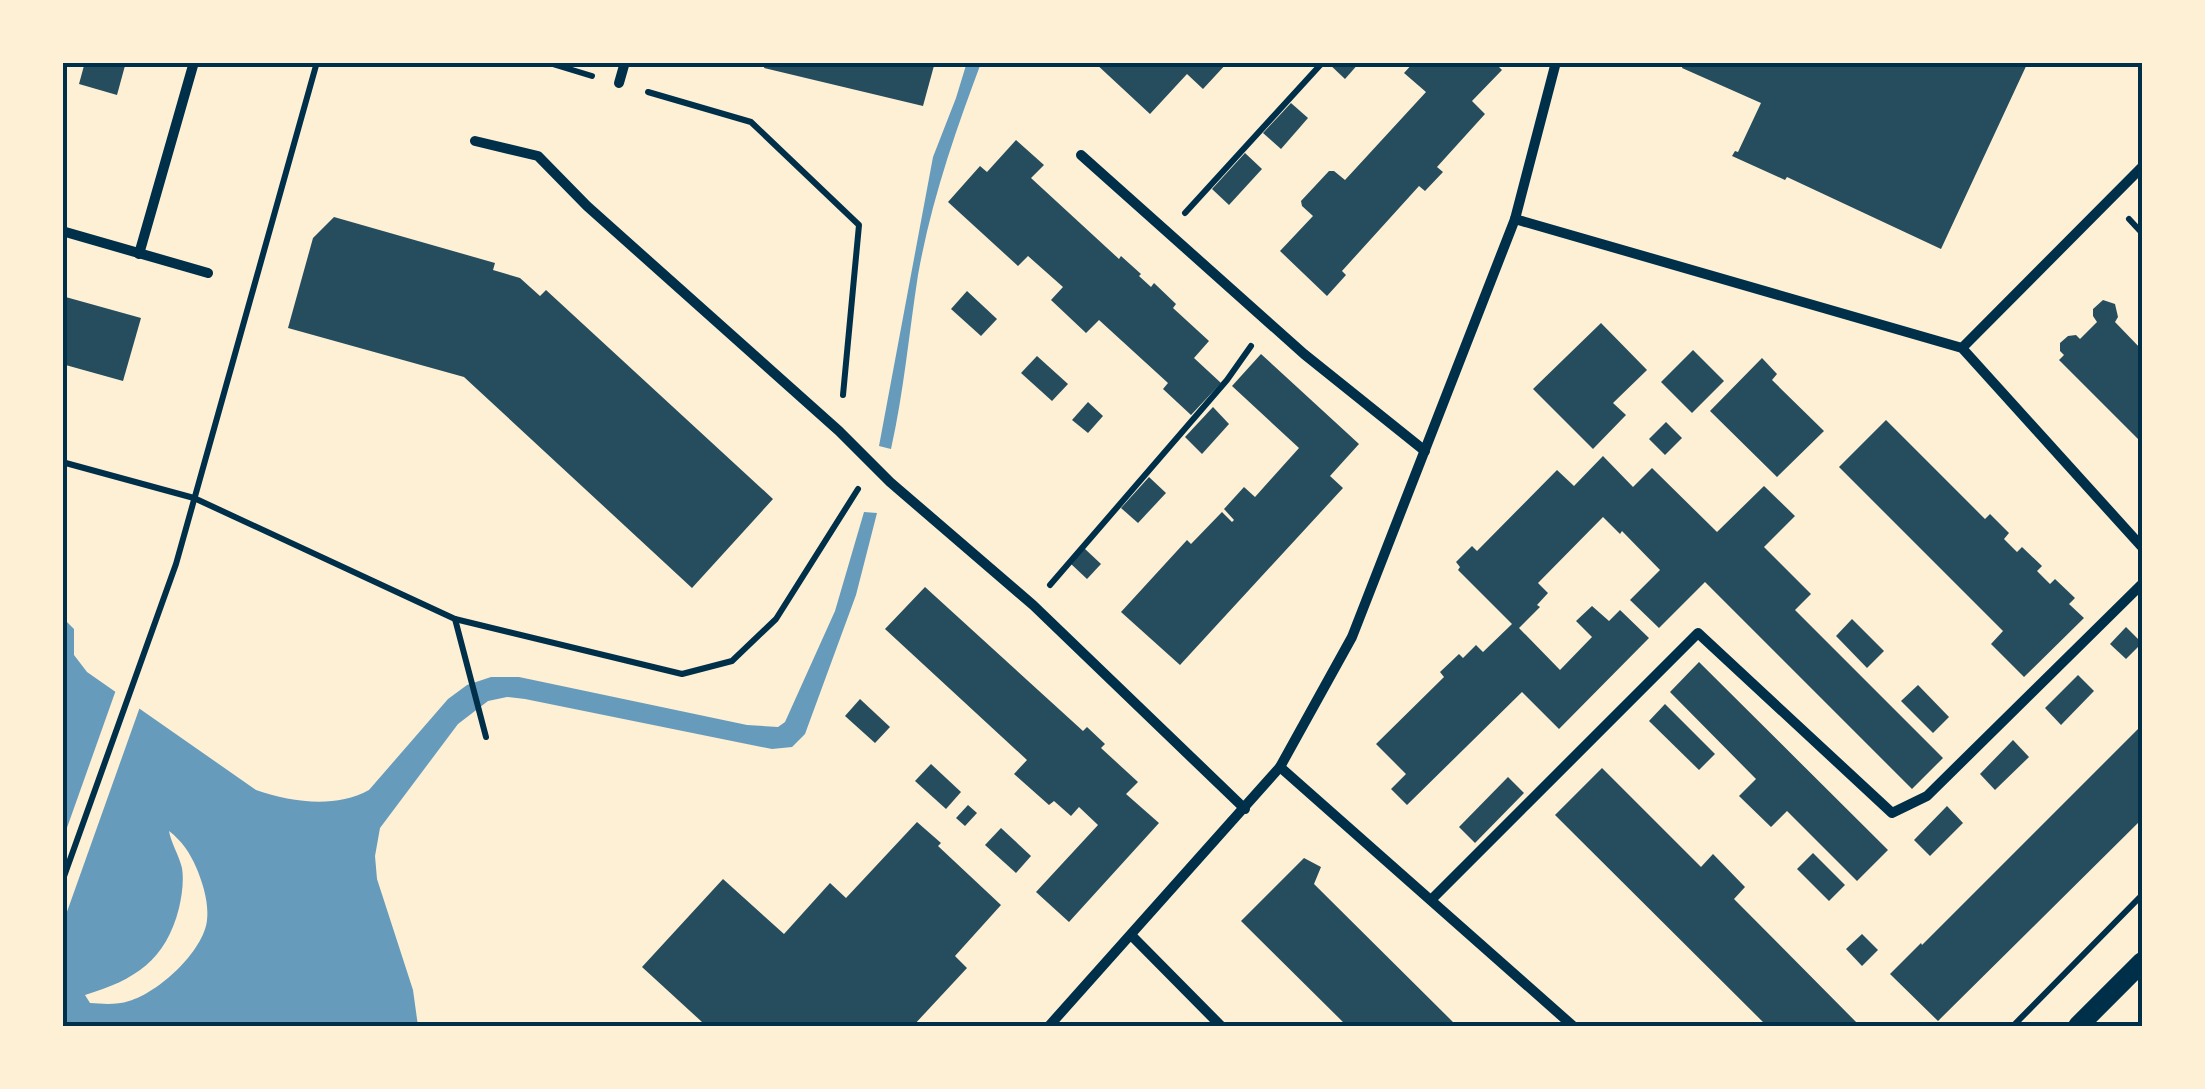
<svg xmlns="http://www.w3.org/2000/svg" width="2205" height="1089" viewBox="0 0 2205 1089" font-family="'DejaVu Sans',sans-serif">
<style>
.water{fill:#669bbc;fill-rule:evenodd}
.pier{fill:#fdf0d5}
.building{fill:#264d5e}
.lines{fill:none;stroke-linecap:round;stroke-linejoin:round}
.path{stroke:#003049;stroke-width:6}
.minor{stroke:#003049;stroke-width:10}
.secondary{stroke:#003049;stroke-width:20}
.neatline{fill:none;stroke:#003049;stroke-width:4}
</style>
<rect width="100%" height="100%" fill="#fdf0d5"/>
<g class="water">
<path d="M967,62l14,1c-26,69 -50,139 -63,212 -9,58 -14,116 -27,174l-12,-3 54,-289 23,-59z"/>
<path d="M864,512l13,1 -21,82 -51,139 -13,13 -20,2 -247,-50 -18,-2 -19,4 -30,23 -78,104 -5,28 2,23 36,111 5,36h-355v-408l11,11v26l13,17 169,118c36,12 78,19 113,0l79,-91 19,-14 24,-8h28l228,48 31,2 7,-5 50,-111zM169,831c13,10 21,22 27,36 7,16 13,36 11,53 -3,31 -49,73 -78,81 -12,4 -26,3 -39,2l-5,-8c50,-15 81,-35 94,-87 3,-12 5,-28 3,-40 -3,-13 -11,-25 -13,-37z"/>
</g>
<polygon class="pier" points="117,687 141,704 63,923 63,839"/>
<g class="building">
<polygon points="85,62 126,62 117,95 79,84"/>
<polygon points="766,62 935,62 923,106 764,68"/>
<polygon points="1094,62 1228,62 1203,89 1187,74 1150,114"/>
<polygon points="1327,62 1360,62 1345,79"/>
<polygon points="1414,62 1494,62 1502,70 1472,101 1485,114 1437,167 1443,172 1425,191 1419,186 1342,271 1346,275 1327,296 1280,251 1313,216 1302,206 1301,201 1329,171 1334,171 1345,180 1426,92 1404,73"/>
<polygon points="1684,62 2028,62 1941,249 1787,177 1785,180 1732,156 1735,151 1738,152 1761,103 1682,68"/>
<polygon points="1291,103 1308,118 1281,149 1263,133"/>
<polygon points="1016,140 1044,165 1031,178 1119,259 1121,256 1141,274 1139,276 1151,287 1154,283 1176,304 1173,308 1209,341 1194,358 1221,383 1191,415 1163,389 1168,383 1099,320 1086,333 1051,300 1063,287 1028,256 1018,266 948,202 980,166 987,172"/>
<polygon points="1245,153 1262,169 1229,205 1212,189"/>
<polygon points="334,217 495,263 493,270 520,278 540,296 546,290 773,499 692,588 464,377 288,328 313,238"/>
<polygon points="967,291 997,319 981,336 951,309"/>
<polygon points="62,296 141,318 123,381 62,364"/>
<polygon points="2103,300 2115,304 2118,317 2115,322 2142,350 2142,443 2059,360 2064,355 2060,351 2060,343 2068,336 2076,335 2080,339 2097,322 2093,316 2093,309"/>
<polygon points="1601,323 1647,370 1613,403 1626,415 1593,449 1533,389"/>
<polygon points="1693,350 1724,381 1692,413 1661,382"/>
<polygon points="1261,354 1359,444 1330,476 1343,488 1180,665 1121,612 1187,540 1191,544 1222,512 1232,522 1234,520 1224,509 1244,487 1255,497 1299,448 1232,386"/>
<polygon points="1037,356 1068,384 1052,401 1021,373"/>
<polygon points="1762,358 1777,374 1772,380 1824,431 1777,477 1710,411"/>
<polygon points="1088,402 1103,416 1088,433 1072,420"/>
<polygon points="1213,407 1229,424 1202,454 1185,437"/>
<polygon points="1886,420 1985,519 1990,514 2009,533 2004,539 2017,552 2022,547 2042,566 2037,571 2050,584 2055,579 2075,598 2069,604 2084,618 2024,677 1991,644 2003,631 1839,467"/>
<polygon points="1666,422 1682,438 1665,455 1649,439"/>
<polygon points="1603,456 1633,487 1652,468 1717,532 1764,486 1795,516 1764,547 1811,594 1795,610 1943,758 1912,789 1705,582 1659,628 1630,600 1660,570 1622,531 1620,534 1603,517 1538,583 1548,593 1537,605 1540,607 1519,628 1560,670 1592,637 1576,621 1592,606 1609,621 1620,610 1649,638 1559,729 1522,692 1407,805 1391,789 1406,774 1376,744 1444,677 1440,672 1459,654 1463,658 1476,645 1483,652 1512,624 1458,570 1460,567 1456,562 1472,546 1477,551 1557,470 1574,486"/>
<polygon points="1149,477 1166,493 1138,523 1121,508"/>
<polygon points="1084,548 1101,564 1087,579 1070,563"/>
<polygon points="925,587 1083,731 1087,727 1105,744 1101,748 1138,782 1126,794 1159,823 1069,922 1036,892 1098,825 1079,807 1071,816 1054,801 1049,805 1014,774 1027,760 885,629"/>
<polygon points="1852,619 1884,651 1867,668 1836,636"/>
<polygon points="2126,627 2142,643 2126,659 2110,644"/>
<polygon points="1699,662 1888,850 1857,881 1787,811 1771,827 1739,796 1756,779 1670,692"/>
<polygon points="2078,675 2094,691 2061,725 2045,708"/>
<polygon points="1918,685 1949,717 1933,733 1901,701"/>
<polygon points="860,699 890,727 875,743 845,716"/>
<polygon points="1665,704 1715,754 1699,770 1649,721"/>
<polygon points="2142,725 2142,819 1938,1021 1890,974 1921,943 1922,945"/>
<polygon points="2013,740 2029,757 1995,790 1980,774"/>
<polygon points="931,764 961,792 946,809 915,781"/>
<polygon points="1602,768 1701,867 1713,854 1745,887 1734,899 1860,1026 1767,1026 1555,815"/>
<polygon points="1508,777 1524,793 1475,843 1459,827"/>
<polygon points="968,805 977,813 965,826 956,818"/>
<polygon points="1947,806 1963,823 1930,856 1914,840"/>
<polygon points="917,822 941,843 938,846 1001,905 955,956 967,968 913,1026 900,1026 895,1022 890,1026 698,1026 702,1022 642,967 723,879 784,934 830,883 846,898"/>
<polygon points="1001,828 1031,856 1016,873 985,845"/>
<polygon points="1813,853 1845,885 1829,901 1797,869"/>
<polygon points="1304,858 1321,867 1314,884 1457,1026 1347,1026 1241,921"/>
<polygon points="1862,934 1878,950 1862,966 1846,949"/>
</g>
<g class="lines">
<g class="path">
<polyline points="546,62 592,76"/>
<polyline points="648,92 751,122 859,225 843,395"/>
<polyline points="1185,213 1323,62"/>
<polyline points="2129,219 2142,233"/>
<polyline points="62,462 194,498 455,619 682,674 732,661 776,619 858,489"/>
<polyline points="1050,585 1227,380 1251,346"/>
<polyline points="455,619 486,737"/>
<polyline points="62,882 176,564 317,62"/>
<polyline points="2013,1026 2142,895"/>
</g>
<g class="minor">
<polyline points="619,83 625,62"/>
<polyline points="475,141 538,156 587,206 839,431 890,482 1033,605 1245,809"/>
<polyline points="1081,155 1304,354 1425,451"/>
<polyline points="1515,219 1962,348 2142,547"/>
<polyline points="62,231 208,273"/>
<polyline points="139,254 194,62"/>
<polyline points="1962,348 2142,167"/>
<polyline points="1280,767 1573,1026"/>
<polyline points="1431,900 1698,633 1892,813 1927,796 2142,584"/>
<polyline points="1131,935 1221,1026"/>
<polyline points="1049,1026 1280,767 1352,637 1515,219 1556,62"/>
</g>
<polyline class="secondary" points="2078,1026 2142,962"/>
</g>
<rect width="2205" height="1089" fill="none" stroke="#fdf0d5" stroke-width="130"/>
<rect x="65" y="65" width="2075" height="959" class="neatline"/>
</svg>
